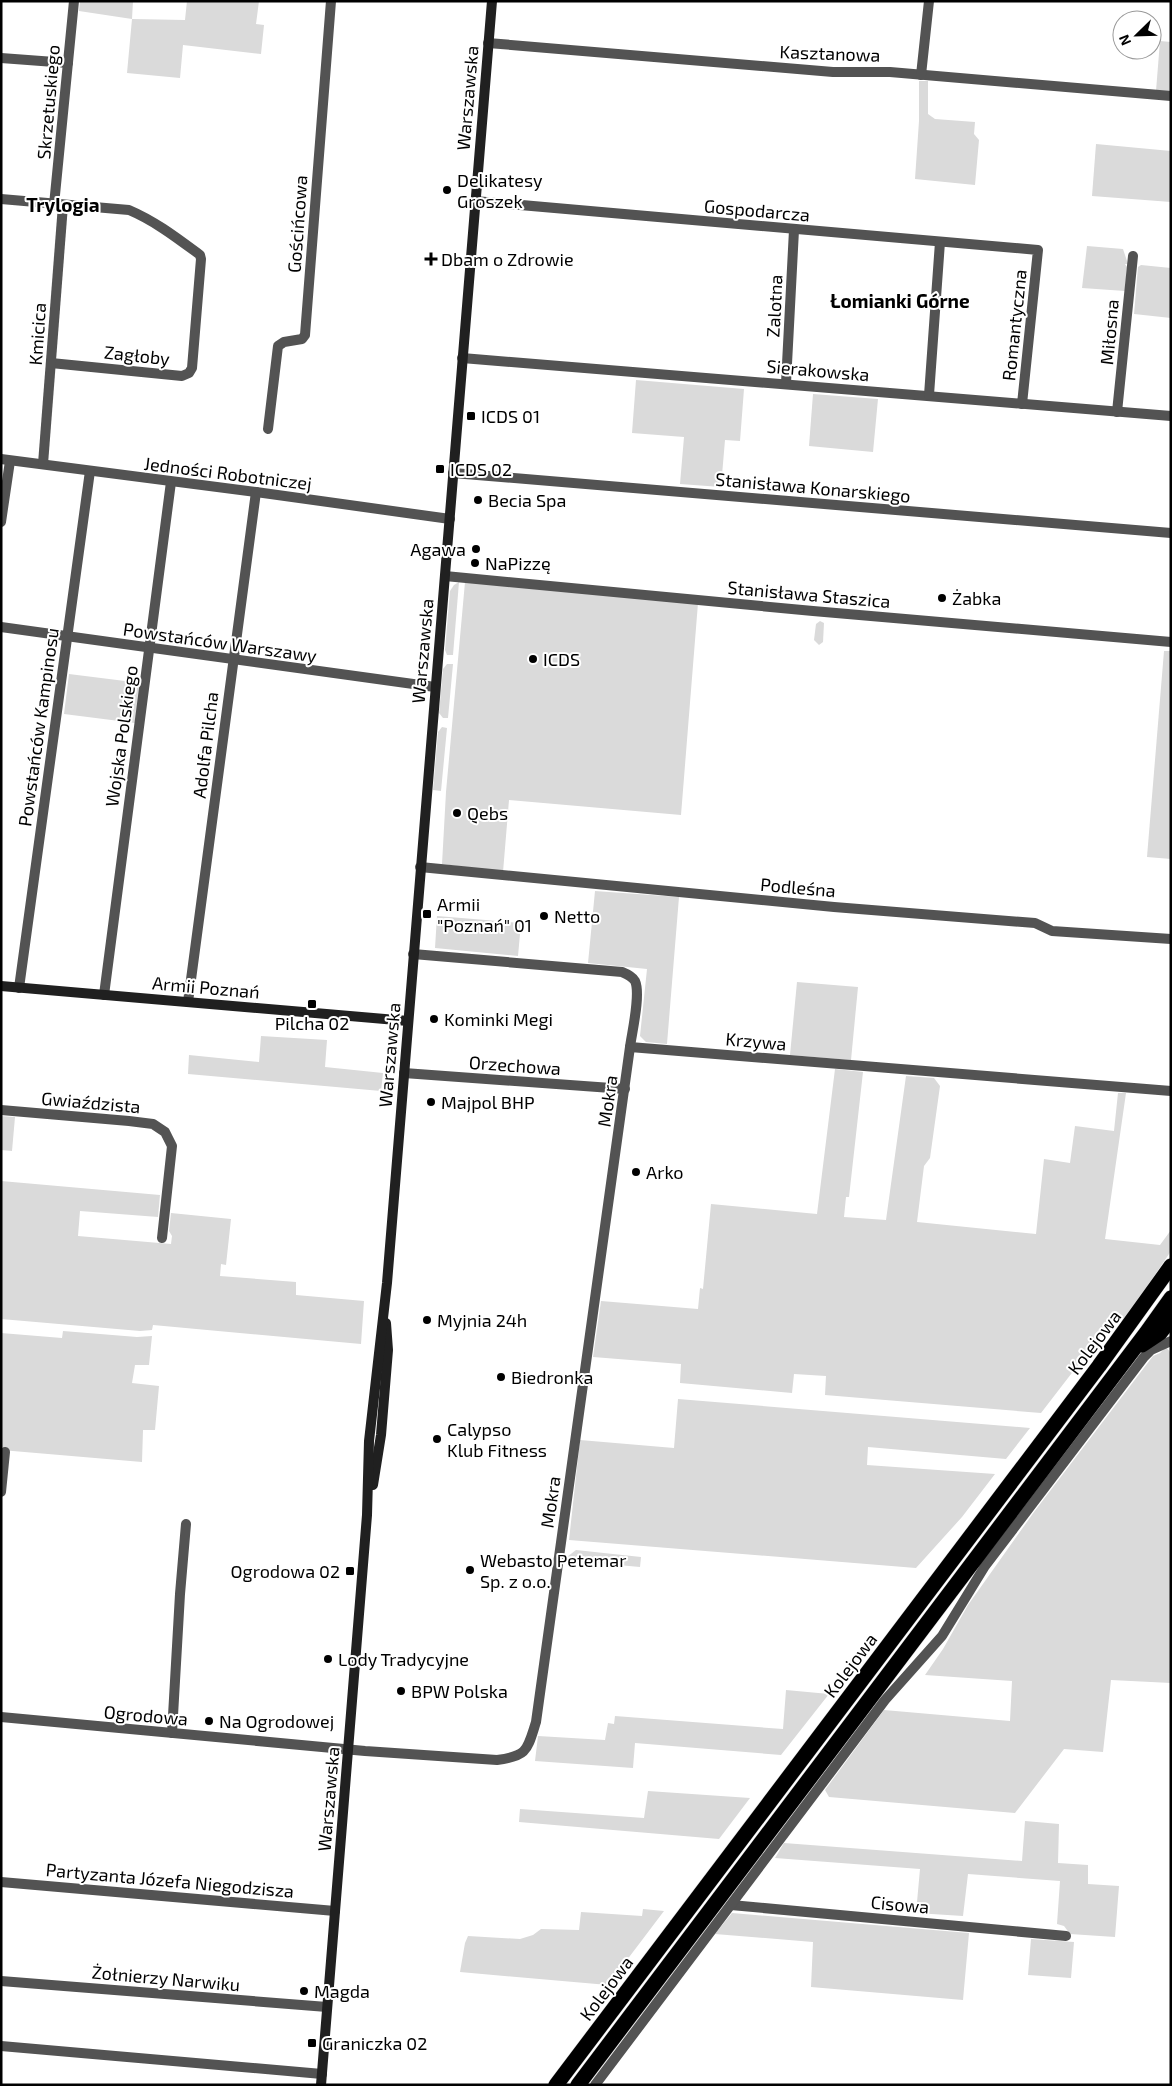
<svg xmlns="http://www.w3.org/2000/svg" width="1172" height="2086" viewBox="0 0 1172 2086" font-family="'Exo 2',sans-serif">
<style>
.green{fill:#dadada}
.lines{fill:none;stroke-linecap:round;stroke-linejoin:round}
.highway-casing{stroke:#dbdbdb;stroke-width:16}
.street{stroke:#535353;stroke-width:10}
.secondary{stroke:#202020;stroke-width:10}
.highway{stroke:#000;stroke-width:15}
.poi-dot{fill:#000;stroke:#fff;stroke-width:2}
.labels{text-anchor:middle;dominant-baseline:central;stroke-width:4;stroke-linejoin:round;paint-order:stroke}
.street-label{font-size:18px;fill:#000;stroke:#fff}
.poi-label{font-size:18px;fill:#000;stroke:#fff;text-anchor:start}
.neighbourhood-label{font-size:19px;font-weight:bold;fill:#000;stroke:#fff}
</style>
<rect width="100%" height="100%" fill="#fff"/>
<g class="green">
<polygon points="80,1 133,1 132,19 185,20 187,1 259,1 256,24 264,25 261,54 183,45 180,78 127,73 132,19 79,11"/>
<polygon points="1160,41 1171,42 1171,92 1156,91"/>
<polygon points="919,81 928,81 928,114 935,119 975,122 974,134 979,140 975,185 915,179 919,121"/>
<polygon points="1096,144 1171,151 1171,202 1092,196"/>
<polygon points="1087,246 1123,249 1128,264 1125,264 1127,267 1125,291 1082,288"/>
<polygon points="1141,265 1171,268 1171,318 1134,314 1138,267"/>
<polygon points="636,380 744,389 740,441 725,440 721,487 680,484 684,437 632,433"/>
<polygon points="813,394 878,399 873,452 809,446"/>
<polygon points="459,582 453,655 447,655 445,650 450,591 454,585"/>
<polygon points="465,582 698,603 681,815 509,800 503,872 442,864 446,792"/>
<polygon points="820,621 824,623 823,642 819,645 814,640 816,624"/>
<polygon points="1164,651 1171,651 1171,859 1147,857"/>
<polygon points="447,664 453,664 448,718 443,718 439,713 443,669"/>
<polygon points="69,674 141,683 135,723 64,714"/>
<polygon points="442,727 447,728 441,791 433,790 438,732"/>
<polygon points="595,891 679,897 667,1044 646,1042 640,1036 647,969 588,963"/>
<polygon points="437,916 521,923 518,956 435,948"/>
<polygon points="797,982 858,987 851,1060 790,1055"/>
<polygon points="261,1036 327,1040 325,1067 383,1073 381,1091 188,1074 189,1055 259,1062"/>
<polygon points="835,1069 863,1072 849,1197 846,1197 844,1217 886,1220 906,1076 934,1078 940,1086 930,1158 924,1166 917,1222 1036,1234 1044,1159 1070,1163 1075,1126 1114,1131 1118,1093 1126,1093 1105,1239 1160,1245 1171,1230 1171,1251 1124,1321 1115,1317 1041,1413 825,1395 826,1376 794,1374 792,1393 680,1383 681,1364 593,1357 601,1301 698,1309 700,1288 703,1289 711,1204 817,1214"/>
<polygon points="1,1116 15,1117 12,1151 1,1150"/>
<polygon points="1,1181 160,1195 158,1217 80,1211 78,1236 171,1244 172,1236 169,1231 171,1213 231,1219 226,1265 221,1264 220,1276 296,1282 296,1295 364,1301 361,1344 153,1325 152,1330 140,1331 1,1319"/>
<polygon points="63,1331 137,1337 152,1336 149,1365 135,1365 132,1383 159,1386 155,1430 143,1430 142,1462 1,1450 1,1333 62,1338"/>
<polygon points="1166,1347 1171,1353 1171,1683 1111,1680 1103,1752 1064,1749 1015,1813 829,1797 825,1790 884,1710 1010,1721 1012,1681 925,1675 943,1649 968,1605 1034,1512 1153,1356 1160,1353"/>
<polygon points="678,1399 1030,1428 1006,1459 868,1447 867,1465 995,1474 962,1517 916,1568 569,1540 580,1440 674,1448"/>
<polygon points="576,1550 641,1557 640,1567 563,1560"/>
<polygon points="786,1690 829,1694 781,1755 635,1743 633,1768 535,1761 538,1736 605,1740 608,1723 614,1724 615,1716 783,1729"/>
<polygon points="648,1791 750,1798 719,1839 519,1822 520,1809 644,1818"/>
<polygon points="1025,1821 1059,1824 1058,1863 1088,1865 1088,1884 1119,1886 1115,1937 1070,1934 1064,1926 1057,1924 1060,1881 968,1874 963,1916 916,1913 920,1869 775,1858 784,1843 1022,1861"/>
<polygon points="643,1909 664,1911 608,1985 460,1972 465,1943 468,1936 520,1939 533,1935 541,1929 579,1930 581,1912 642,1916"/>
<polygon points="732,1913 969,1933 963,2000 811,1987 813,1942 715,1934"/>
<polygon points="1031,1939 1074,1942 1071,1978 1028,1975"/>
</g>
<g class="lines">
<g class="highway-casing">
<g id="highway">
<polyline points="1142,1345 1160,1333 1171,1319"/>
<polyline points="556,2085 1099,1366 1171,1266"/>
<polyline points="578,2085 1146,1333 1171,1298"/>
</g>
</g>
<g class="street">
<polyline points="488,43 833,72 890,72 1171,96"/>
<polyline points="1,58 68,63"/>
<polyline points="921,75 929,1"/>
<path d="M1,199l128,11c26,11 48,28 71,45l1,4 -9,109 -3,5 -7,3 -131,-13"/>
<polyline points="475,201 1038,250 1022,404"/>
<polyline points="54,205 74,1"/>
<polyline points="462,358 1171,416"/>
<polyline points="786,383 794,230"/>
<polyline points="929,395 940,242"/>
<polyline points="1117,412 1133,256"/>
<polyline points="268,429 278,346 284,342 302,339 305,335 331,1"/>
<polyline points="1,459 256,492 450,519"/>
<polyline points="43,464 63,205"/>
<polyline points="453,473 1171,533"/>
<polyline points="1,522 10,461"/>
<polyline points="445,576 813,611 1171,642"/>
<polyline points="1,627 435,687"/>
<polyline points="420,867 834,907 1035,923 1052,931 1171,939"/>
<path d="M413,954l209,18c5,2 10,4 13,9 6,13 -3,51 -5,66l541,44"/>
<polyline points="19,988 90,471"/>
<polyline points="104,995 171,482"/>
<polyline points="188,1002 256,492"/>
<polyline points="404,1073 625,1089"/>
<polyline points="1,1110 129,1121 153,1124 165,1132 172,1146 162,1238"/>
<polyline points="1,1492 5,1452"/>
<path d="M1,1717l364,34 132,9c31,-4 30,-10 39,-38l94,-675"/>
<polyline points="172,1733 180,1594 186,1524"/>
<polyline points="1,1882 335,1911"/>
<polyline points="731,1905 1066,1936"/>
<polyline points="1,1981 327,2007"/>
<polyline points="1,2046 322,2074"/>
<polyline points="595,2085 885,1700 942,1636 985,1566 1144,1357 1151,1350 1171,1341"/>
</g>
<g class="secondary">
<polyline points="1,986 408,1021"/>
<polyline points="373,1485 381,1435 388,1350 386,1323"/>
<polyline points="321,2085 367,1515 369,1441 387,1283 492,1"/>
</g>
<use href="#highway" class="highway"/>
</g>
<g class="poi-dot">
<circle cx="447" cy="190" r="5"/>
<path d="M428.5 251.5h5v5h5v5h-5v5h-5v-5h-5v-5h5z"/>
<rect x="466" y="411" width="10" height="10" rx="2.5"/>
<rect x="435" y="464" width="10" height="10" rx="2.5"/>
<circle cx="478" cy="500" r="5"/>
<circle cx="476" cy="549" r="5"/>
<circle cx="475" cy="563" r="5"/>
<circle cx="942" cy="598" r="5"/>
<circle cx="533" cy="659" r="5"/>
<circle cx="457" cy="813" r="5"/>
<rect x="422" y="909" width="10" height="10" rx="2.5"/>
<circle cx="544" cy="916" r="5"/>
<rect x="307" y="999" width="10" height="10" rx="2.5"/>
<circle cx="434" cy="1019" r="5"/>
<circle cx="431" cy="1102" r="5"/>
<circle cx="636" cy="1172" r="5"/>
<circle cx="427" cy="1320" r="5"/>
<circle cx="501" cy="1377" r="5"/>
<circle cx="437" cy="1439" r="5"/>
<circle cx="470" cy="1570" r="5"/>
<rect x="345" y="1566" width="10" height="10" rx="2.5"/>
<circle cx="328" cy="1659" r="5"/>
<circle cx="401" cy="1691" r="5"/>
<circle cx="209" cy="1721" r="5"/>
<circle cx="304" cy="1991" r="5"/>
<rect x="307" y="2038" width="10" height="10" rx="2.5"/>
</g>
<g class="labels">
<g class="street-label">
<text transform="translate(830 53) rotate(2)">Kasztanowa</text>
<text transform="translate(467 98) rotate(-85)">Warszawska</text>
<text transform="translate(48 102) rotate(-85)">Skrzetuskiego</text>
<text transform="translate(757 210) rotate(5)">Gospodarcza</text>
<text transform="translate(297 224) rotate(-86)">Gościńcowa</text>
<text transform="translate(774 306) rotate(-87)">Zalotna</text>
<text transform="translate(1014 325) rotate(-84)">Romantyczna</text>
<text transform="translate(1109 332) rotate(-85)">Miłosna</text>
<text transform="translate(37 334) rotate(-86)">Kmicica</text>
<text transform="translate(137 355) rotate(6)">Zagłoby</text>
<text transform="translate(818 370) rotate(5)">Sierakowska</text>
<text transform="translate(228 473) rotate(7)">Jedności Robotniczej</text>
<text transform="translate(813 487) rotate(5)">Stanisława Konarskiego</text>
<text transform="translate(809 594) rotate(5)">Stanisława Staszica</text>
<text transform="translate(220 642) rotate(8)">Powstańców Warszawy</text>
<text transform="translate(422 651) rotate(-85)">Warszawska</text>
<text transform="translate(38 727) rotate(-82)">Powstańców Kampinosu</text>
<text transform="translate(121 736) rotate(-82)">Wojska Polskiego</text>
<text transform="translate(205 745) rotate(-83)">Adolfa Pilcha</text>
<text transform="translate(798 887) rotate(5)">Podleśna</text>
<text transform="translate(206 987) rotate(5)">Armii Poznań</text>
<text transform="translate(756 1041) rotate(5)">Krzywa</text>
<text transform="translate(389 1055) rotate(-85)">Warszawska</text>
<text transform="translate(515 1065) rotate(4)">Orzechowa</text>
<text transform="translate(607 1101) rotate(-82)">Mokra</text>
<text transform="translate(91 1102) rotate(5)">Gwiaździsta</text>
<text transform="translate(1094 1342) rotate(-53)">Kolejowa</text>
<text transform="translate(550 1502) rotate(-82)">Mokra</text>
<text transform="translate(850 1665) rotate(-53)">Kolejowa</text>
<text transform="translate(146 1715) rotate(5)">Ogrodowa</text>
<text transform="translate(328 1799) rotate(-85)">Warszawska</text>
<text transform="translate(170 1880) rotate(5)">Partyzanta Józefa Niegodzisza</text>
<text transform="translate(900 1904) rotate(5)">Cisowa</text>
<text transform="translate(166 1978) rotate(5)">Żołnierzy Narwiku</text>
<text transform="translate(606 1988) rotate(-53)">Kolejowa</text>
</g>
<g class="poi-label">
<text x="457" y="180">Delikatesy<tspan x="457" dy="21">Groszek</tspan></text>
<text x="441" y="259">Dbam o Zdrowie</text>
<text x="481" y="416">ICDS 01</text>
<text x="450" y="469">ICDS 02</text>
<text x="488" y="500">Becia Spa</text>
<text x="466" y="549" text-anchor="end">Agawa</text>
<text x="485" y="563">NaPizzę</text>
<text x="952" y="598">Żabka</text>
<text x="543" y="659">ICDS</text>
<text x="467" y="813">Qebs</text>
<text x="437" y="904">Armii<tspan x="437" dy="21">"Poznań" 01</tspan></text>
<text x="554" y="916">Netto</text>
<text x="444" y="1019">Kominki Megi</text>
<text x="312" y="1023" text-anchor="middle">Pilcha 02</text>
<text x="441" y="1102">Majpol BHP</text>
<text x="646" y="1172">Arko</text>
<text x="437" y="1320">Myjnia 24h</text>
<text x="511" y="1377">Biedronka</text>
<text x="447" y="1429">Calypso<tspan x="447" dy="21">Klub Fitness</tspan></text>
<text x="480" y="1560">Webasto Petemar<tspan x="480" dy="21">Sp. z o.o.</tspan></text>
<text x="340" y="1571" text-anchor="end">Ogrodowa 02</text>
<text x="338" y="1659">Lody Tradycyjne</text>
<text x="411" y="1691">BPW Polska</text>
<text x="219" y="1721">Na Ogrodowej</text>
<text x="314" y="1991">Magda</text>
<text x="322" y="2043">Graniczka 02</text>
</g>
<g class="neighbourhood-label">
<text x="63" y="204">Trylogia</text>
<text x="900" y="300">Łomianki Górne</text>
</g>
</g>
<rect width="1172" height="2086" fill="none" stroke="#000000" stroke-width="5"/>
<g transform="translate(1137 35) rotate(247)"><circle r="24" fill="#ffffff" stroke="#999999"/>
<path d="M0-4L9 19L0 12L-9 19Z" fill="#000000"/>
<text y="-8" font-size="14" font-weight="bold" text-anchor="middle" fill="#000000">N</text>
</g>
</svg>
